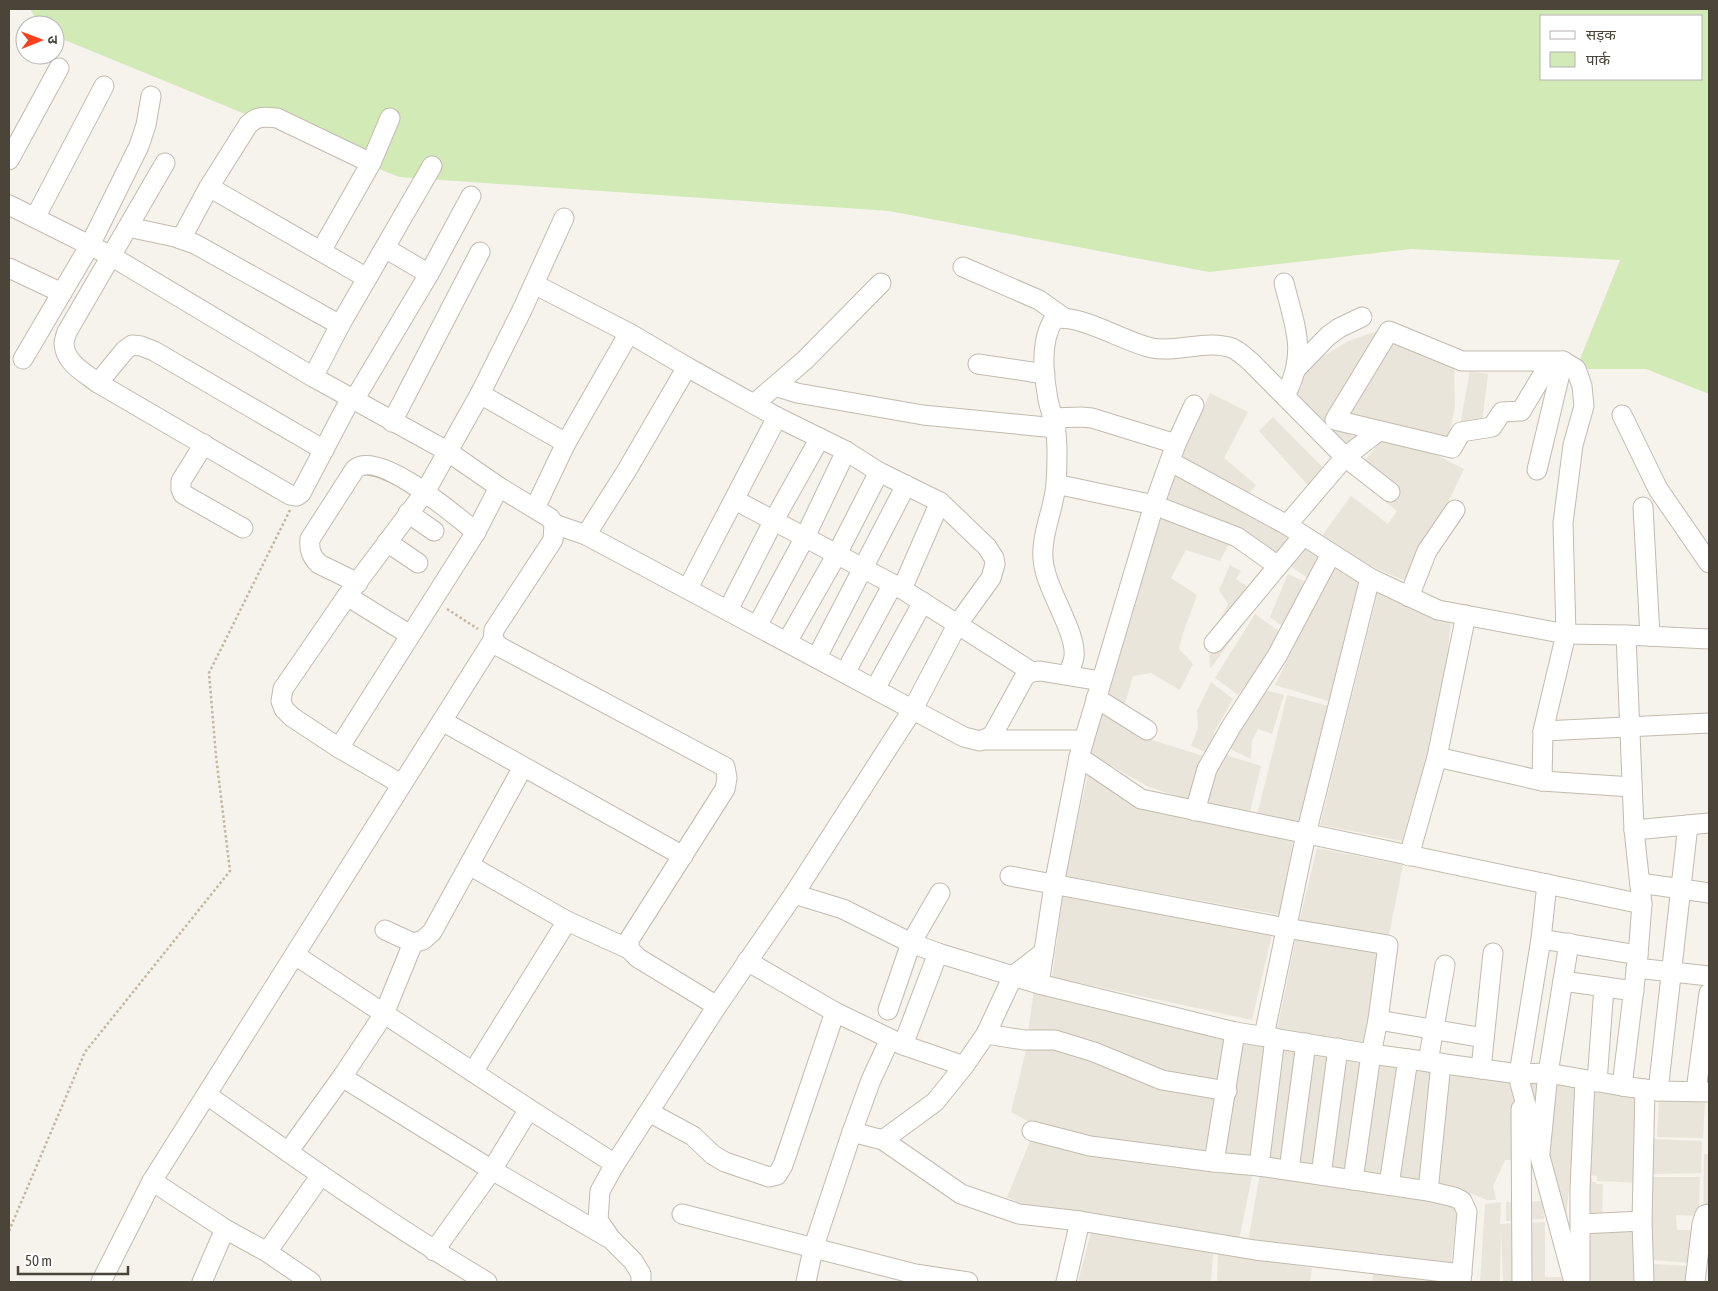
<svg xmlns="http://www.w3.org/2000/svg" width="1718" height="1291" viewBox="0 0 1718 1291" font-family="'Asap Condensed','Noto Sans Devanagari',sans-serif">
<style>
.residential{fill:#eae5da}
.green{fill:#d2eab5;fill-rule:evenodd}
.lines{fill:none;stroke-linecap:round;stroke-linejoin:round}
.minor-casing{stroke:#c2bbae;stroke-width:21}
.path{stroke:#c4b79f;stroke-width:2.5;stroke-dasharray:2.5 2.5;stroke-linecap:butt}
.minor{stroke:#fff;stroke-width:19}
</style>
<rect width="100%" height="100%" fill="#f6f3ec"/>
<g class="residential">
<polygon points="1382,329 1326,422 1360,440 1338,464 1285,405 1302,387 1298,371 1349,341"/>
<polygon points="1393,341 1454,366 1455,407 1448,441 1346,418"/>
<polygon points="1470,371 1488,374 1482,422 1460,425"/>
<polygon points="1210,393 1248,412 1224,458 1256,485 1247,496 1181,459"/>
<polygon points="1273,417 1328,473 1312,490 1259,431"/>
<polygon points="1383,439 1435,454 1464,469 1410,583 1371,566 1321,537 1351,496 1388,524 1397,511 1352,475"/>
<polygon points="1174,472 1322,555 1309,579 1244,534 1164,501"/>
<polygon points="1162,515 1230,542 1220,561 1186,550 1171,578 1197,595 1183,633 1179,649 1193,664 1180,690 1151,673 1133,676 1124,708 1103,696"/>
<polygon points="1230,565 1241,571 1236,579 1248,587 1254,609 1210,669 1209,642 1228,604 1219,590"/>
<polygon points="1334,566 1361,581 1331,702 1275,685"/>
<polygon points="1288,574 1310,584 1286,629 1270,617"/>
<polygon points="1378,591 1429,617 1451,621 1446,668 1427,754 1402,841 1320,825"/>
<polygon points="1255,614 1284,635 1238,695 1215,678"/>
<polygon points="1211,682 1233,699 1213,734 1217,740 1210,754 1191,746 1198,728 1197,711"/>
<polygon points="1254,687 1284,695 1272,734 1258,729 1252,741 1251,759 1230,749"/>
<polygon points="1287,695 1329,706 1301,827 1257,815"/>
<polygon points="1102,709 1153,740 1206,757 1192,801 1149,787 1088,753"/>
<polygon points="1226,755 1261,766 1249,816 1205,804 1213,773"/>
<polygon points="1088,774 1135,806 1293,841 1280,915 1065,876"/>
<polygon points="1317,848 1403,865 1388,940 1299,923"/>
<polygon points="1063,894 1272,934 1252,1020 1052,977"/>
<polygon points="1296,938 1377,951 1376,973 1365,1046 1277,1030"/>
<polygon points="1034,990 1228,1035 1220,1083 1171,1076 1028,1033"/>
<polygon points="1242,1039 1268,1043 1254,1159 1223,1155"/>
<polygon points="1278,1041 1304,1045 1287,1168 1262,1163"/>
<polygon points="1027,1046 1056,1046 1222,1096 1211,1158 1042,1129 1011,1112"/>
<polygon points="1310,1047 1335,1051 1318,1171 1293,1168"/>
<polygon points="1342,1053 1365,1056 1350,1175 1326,1171"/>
<polygon points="1376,1058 1404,1061 1386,1180 1359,1174"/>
<polygon points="1414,1063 1436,1067 1426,1183 1396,1180"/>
<polygon points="1446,1069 1542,1078 1534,1160 1505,1160 1493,1186 1496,1200 1487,1200 1465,1191 1434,1188"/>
<polygon points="1556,1079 1580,1084 1566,1217 1546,1215 1550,1175 1542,1173"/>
<polygon points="1590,1086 1641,1095 1639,1183 1597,1181 1597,1176 1587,1175"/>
<polygon points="1659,1098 1705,1103 1703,1138 1657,1137"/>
<polygon points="1031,1139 1095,1152 1219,1173 1253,1172 1239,1240 1024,1205 1007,1197"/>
<polygon points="1653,1139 1702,1141 1701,1173 1653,1174"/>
<polygon points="1704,1154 1709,1154 1709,1226 1703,1226"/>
<polygon points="1260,1173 1458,1201 1450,1271 1248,1242"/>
<polygon points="1584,1177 1592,1178 1592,1182 1596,1182 1596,1184 1603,1184 1602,1220 1585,1218"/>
<polygon points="1652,1177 1700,1177 1699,1216 1676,1215 1677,1230 1695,1230 1691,1263 1652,1260"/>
<polygon points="1543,1201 1544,1219 1506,1221 1506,1202"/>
<polygon points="1501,1202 1500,1224 1545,1222 1545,1277 1576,1277 1576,1282 1503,1282 1501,1230 1500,1282 1480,1282 1485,1204"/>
<polygon points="1638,1226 1639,1282 1587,1282 1587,1229"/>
<polygon points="1091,1232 1213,1253 1211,1282 1078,1282"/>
<polygon points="1218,1254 1312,1268 1310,1282 1217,1282"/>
<polygon points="1652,1264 1690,1266 1689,1282 1652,1282"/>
<polygon points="1373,1273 1444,1282 1372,1282"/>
</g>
<path class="green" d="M30,9h1679v385l-63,-25h-70l44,-109 -209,-11 -202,23 -320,-61 -490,-34 -344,-141v-11h-15zM1542,16h160v63h-160z"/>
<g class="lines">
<g class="minor-casing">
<g id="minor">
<polyline points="9,160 59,68"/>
<path d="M165,163l-98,169c-1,3 -3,8 -3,12 1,19 21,29 34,39l192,112 7,1 4,-3 50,-95"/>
<polyline points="209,187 367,278"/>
<polyline points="9,205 111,256 313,377 447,451 499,487 550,518 554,524 553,540 494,630 493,640 152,1181 101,1282"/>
<polyline points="35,218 104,86"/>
<polyline points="128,227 175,237 195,244 340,325"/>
<path d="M181,239l28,-52 39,-62c10,-10 16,-8 29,-7l94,45"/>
<polyline points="385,248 429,274"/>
<polyline points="321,251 371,163 390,118"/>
<polyline points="963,267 1039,300 1063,317"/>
<polyline points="9,268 62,293"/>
<path d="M1284,283c11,44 24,70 1,113"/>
<polyline points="534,284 629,333"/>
<polyline points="23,359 90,245 139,146 146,125 151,96"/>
<polyline points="978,364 1045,374"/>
<polyline points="1296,369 1328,336 1339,328 1362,317"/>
<polyline points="313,377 340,325 432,166"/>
<polyline points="98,383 125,350 132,345 141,346 154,351 324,450"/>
<polyline points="775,386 797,393 923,415 1056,428"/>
<polyline points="480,394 566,443"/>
<polyline points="354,400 429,274 471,196"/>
<polyline points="754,404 805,360 881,283"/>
<polyline points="1622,415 1658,489 1709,563"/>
<polyline points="1053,418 1081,417 1092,418 1176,444"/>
<polyline points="392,422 480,252"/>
<polyline points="204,444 181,481 181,489 183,494 243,528"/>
<polyline points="1171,462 1287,525 1370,578 1438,610 1566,634 1626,635 1709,639"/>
<polyline points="1537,470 1563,361"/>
<polyline points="1056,484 1154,505 1237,537 1278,566"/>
<polyline points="735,500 902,589 1032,672"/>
<polyline points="1643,507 1650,636"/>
<polyline points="535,508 566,443 629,333 687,367 777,417 846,451 879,472 940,502 987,547 994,558 995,564 991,578 957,625 913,709 794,894"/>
<polyline points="408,513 434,531"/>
<polyline points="554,524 586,535 964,737 980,741 992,736 1025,676 1032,672 1040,671 1101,681"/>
<polyline points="1287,525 1345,457 1379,431"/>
<polyline points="586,535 627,470 687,367"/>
<polyline points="387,542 418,563"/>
<path d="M358,583l-39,-19c-8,-8 -10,-14 -9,-25l45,-70c24,-20 101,47 121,63"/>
<polyline points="688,588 777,417"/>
<polyline points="902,589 940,502"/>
<polyline points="347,596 410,635"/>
<polyline points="1409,597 1427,551 1455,510"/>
<polyline points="728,610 774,520 820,438"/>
<polyline points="757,626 805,537 846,451"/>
<polyline points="493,640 500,647 725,767 727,778 725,789 629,940 629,949"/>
<polyline points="787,642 837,554 879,472"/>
<polyline points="1214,643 1303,536"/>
<polyline points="817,657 906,485"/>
<polyline points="845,673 893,584"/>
<path d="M1068,675c2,-6 5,-12 6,-18 3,-26 -29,-68 -31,-98 -2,-25 11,-50 13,-75 1,-13 2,-45 -1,-57 -2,-12 -7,-22 -8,-34 -4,-23 -6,-54 7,-74 25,-6 70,23 98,29 26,5 55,-9 80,0 7,3 13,9 19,14l94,95 45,35"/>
<polyline points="875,689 923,602"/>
<polyline points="1096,698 1147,730"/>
<polyline points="442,721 683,856"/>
<polyline points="1543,731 1709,723"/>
<polyline points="985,740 1084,740"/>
<polyline points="339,748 476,532 499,487"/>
<polyline points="1079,757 1141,799 1642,904"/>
<polyline points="1437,757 1542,781 1632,787"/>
<polyline points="1542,781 1543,731 1566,634 1563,523 1573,445 1584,406 1582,386 1576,369 1563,361 1462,361 1389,331 1335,420 1452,448 1461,432 1492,427 1502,412 1521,411 1551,361"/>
<polyline points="401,784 339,748 292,717 284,709 281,701 283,689 347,596 425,492 480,394 522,310 564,218"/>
<polyline points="1195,811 1207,769 1231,727 1277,656 1331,554"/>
<polyline points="1634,830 1709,823"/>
<polyline points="1409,856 1437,757 1466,615"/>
<polyline points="469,865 567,921 629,949 638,958 717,1006"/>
<polyline points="1010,876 1286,928 1388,945 1378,1020 1371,1054 1353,1180"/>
<polyline points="1640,883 1709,893"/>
<polyline points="385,930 413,943 423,940 432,932 523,767"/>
<polyline points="1541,939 1638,955"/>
<polyline points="295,955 529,1109 615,1164"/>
<polyline points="747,961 835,1012"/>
<polyline points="1636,968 1709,976"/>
<polyline points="1563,981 1634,991"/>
<polyline points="1039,984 1054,885 1079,757 1154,505 1176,444 1194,405"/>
<polyline points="888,1010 911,943 940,893"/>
<polyline points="1378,1020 1484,1038"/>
<polyline points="986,1034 1013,976 1044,952"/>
<polyline points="1264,1036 1306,834 1370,578"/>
<polyline points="903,1045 938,953"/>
<polyline points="1428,1062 1445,965"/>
<polyline points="1481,1069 1493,953"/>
<polyline points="473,1072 567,921"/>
<polyline points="1519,1074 1541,939 1547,884"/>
<polyline points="342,1077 492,1170 607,1237"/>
<polyline points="1597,1082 1604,987"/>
<polyline points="1520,1083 1574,1282"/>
<polyline points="1622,1086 1638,955 1642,904 1634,830 1626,635"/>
<polyline points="1658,1091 1688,825"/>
<polyline points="1696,1091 1709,993"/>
<path d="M207,1095c91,64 183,130 280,187"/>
<polyline points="1521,1109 1522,1282"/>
<polyline points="649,1112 693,1136 713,1155 725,1162 769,1177 777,1175 783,1165 835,1012 903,1045 964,1066"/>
<polyline points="1032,1131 1090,1146 1214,1162 1259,1166 1428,1191 1454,1197 1462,1201 1467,1212 1461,1282"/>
<polyline points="852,1132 883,1140 961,1194 1019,1214 1080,1221 1255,1250 1462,1274"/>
<polyline points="883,1140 935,1102 964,1066 986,1034 1024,1040 1055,1040 1094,1052 1162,1080 1227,1091"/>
<polyline points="288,1152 342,1077 384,1014 413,943"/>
<polyline points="1540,1153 1548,1073 1569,943"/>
<polyline points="1214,1162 1235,1032"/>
<polyline points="1259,1166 1275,1038"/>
<polyline points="1289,1170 1306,1043"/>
<polyline points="1321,1175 1338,1048"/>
<polyline points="152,1181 225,1229 267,1252 311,1282"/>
<polyline points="1389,1185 1408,1059"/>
<polyline points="1428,1191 1441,1063"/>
<polyline points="682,1214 915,1274 968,1282"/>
<polyline points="1581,1224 1642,1221"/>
<polyline points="434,1251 492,1170 529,1109"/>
<polyline points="267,1252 321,1175"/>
<polyline points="1580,1281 1580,1189 1585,1080"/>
<polyline points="202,1282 225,1229"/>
<polyline points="641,1282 641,1274 633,1261 611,1239 598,1220 600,1191 615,1164 717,1006 794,894 843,909 911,943 938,953 1039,984 1235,1032 1371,1054 1519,1074 1548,1073 1622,1086 1658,1091 1709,1092"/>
<polyline points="806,1282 813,1249 852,1132 871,1080 890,1039"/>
<polyline points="1066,1282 1080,1221"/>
<polyline points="1644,1282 1642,1221 1645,1089"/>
<polyline points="1695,1282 1702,1224 1705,1215 1709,1214"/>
</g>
</g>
<g class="path">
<polyline points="447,609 478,629"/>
<polyline points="9,1231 85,1052 230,871 216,756 209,673 290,510"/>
</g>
<use href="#minor" class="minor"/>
</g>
<rect width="1718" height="1291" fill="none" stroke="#4b4439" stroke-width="20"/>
<rect x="1540" y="15" width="162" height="65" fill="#ffffff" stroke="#b7b4b0"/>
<rect x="1550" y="31" width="25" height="8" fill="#ffffff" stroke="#b7b4b0"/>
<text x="1586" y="40" font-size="15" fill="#4b4439">सड़क</text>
<rect x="1550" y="52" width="25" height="15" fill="#d2eab5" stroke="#b7b4b0"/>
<text x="1586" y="65" font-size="15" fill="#4b4439">पार्क</text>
<g transform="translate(40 40) rotate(89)"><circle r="24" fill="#ffffff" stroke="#b7b4b0"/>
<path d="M0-4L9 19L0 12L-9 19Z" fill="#fc3f1d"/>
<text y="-8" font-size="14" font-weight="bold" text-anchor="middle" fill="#4b4439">उ</text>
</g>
<path d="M18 1266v8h110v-8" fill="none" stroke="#4b4439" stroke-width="2.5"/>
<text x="25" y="1266" font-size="15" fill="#4b4439" stroke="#ffffff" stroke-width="4" paint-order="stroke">50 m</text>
</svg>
